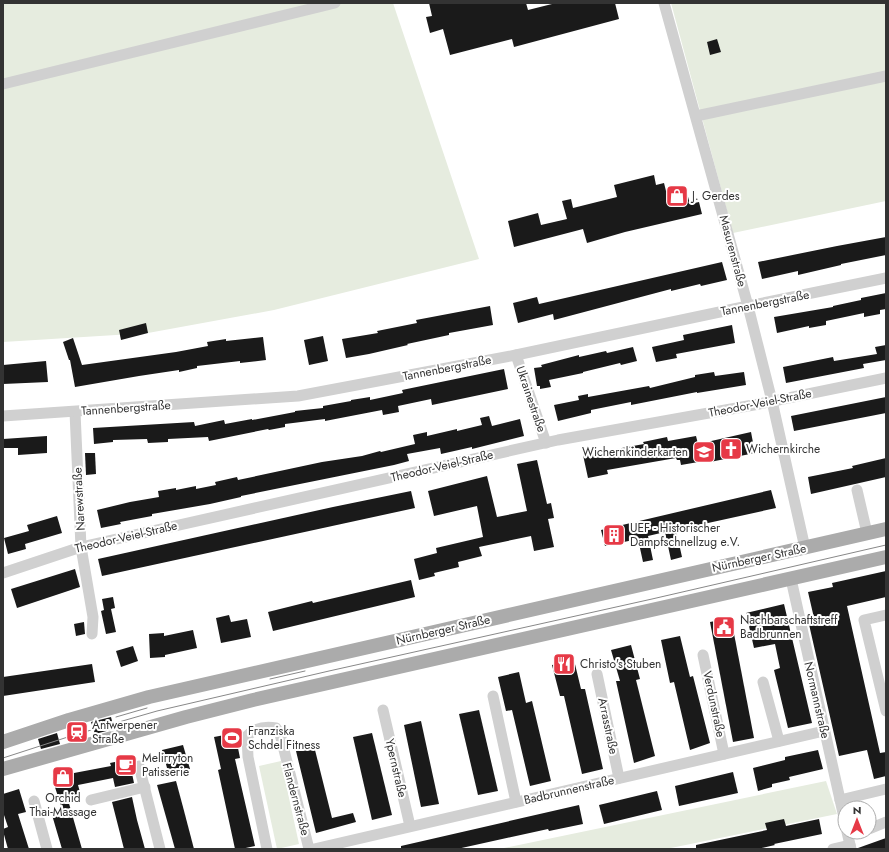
<svg xmlns="http://www.w3.org/2000/svg" width="889" height="852" viewBox="0 0 889 852" font-family="Jost,sans-serif">
<style>
.green{fill:#e6ecdf}
.building{fill:#1a1a1a}
.lines{fill:none;stroke-linecap:round;stroke-linejoin:round}
.minor{stroke:#d0d0d0;stroke-width:11}
.major{stroke:#ababab;stroke-width:14}
.tram{stroke:#888;stroke-width:1}
.labels{text-anchor:middle;dominant-baseline:central;stroke-width:4;stroke-linejoin:round;paint-order:stroke}
.poi-label{font-size:12px;fill:#333;stroke:#fff;text-anchor:start}
.street-label{font-size:12px;fill:#333;stroke:#fff}
</style>
<rect width="100%" height="100%" fill="#fff"/>
<g class="green">
<polygon points="3,3 393,3 479,259 274,310 148,333 3,342"/>
<polygon points="671,3 886,3 886,201 733,233"/>
<polygon points="281,761 299,844 277,849 259,766"/>
<polygon points="826,781 837,814 666,849 499,849"/>
</g>
<g class="building">
<polygon points="429,3 526,3 528,10 556,3 615,3 619,19 514,47 512,39 450,55 443,29 430,33 426,17 432,16"/>
<polygon points="717,39 721,52 710,55 707,42"/>
<polygon points="654,175 656,185 664,183 666,191 685,186 690,204 699,202 702,214 625,232 587,243 583,229 514,247 508,221 538,213 541,225 567,219 562,201 571,199 573,208 617,197 614,185"/>
<polygon points="886,237 886,255 841,264 841,265 798,275 798,271 762,279 758,262 837,246"/>
<polygon points="722,262 727,280 701,286 700,284 671,291 671,289 554,320 553,314 518,323 513,303 537,297 539,304"/>
<polygon points="886,293 886,309 880,310 880,314 864,317 864,313 826,321 826,325 809,328 809,326 777,333 774,317 833,307 833,306 861,300 861,298"/>
<polygon points="490,306 493,325 449,333 449,335 407,344 408,345 369,354 346,358 342,339 378,333 377,331 417,323 416,320"/>
<polygon points="146,323 148,333 121,340 119,330"/>
<polygon points="732,325 735,343 676,354 677,358 656,362 652,347 684,340 683,335"/>
<polygon points="323,336 328,361 309,365 304,340"/>
<polygon points="263,337 266,360 240,363 240,361 197,366 197,368 179,372 179,370 139,376 75,387 70,360 69,360 63,342 73,338 82,365 176,352 208,346 207,342 226,339 226,341"/>
<polygon points="886,345 886,360 863,364 864,368 786,383 783,367 833,357 834,361 877,354 875,347"/>
<polygon points="633,347 637,361 621,365 620,363 583,372 583,373 549,380 551,387 540,389 540,386 537,386 534,368 542,367 541,365 579,355 579,357 606,351 607,353"/>
<polygon points="46,361 48,382 3,384 3,365"/>
<polygon points="504,369 508,389 432,405 431,399 398,406 399,412 383,415 382,410 325,421 325,419 285,424 285,427 269,430 268,429 209,441 208,437 168,439 168,442 148,443 147,439 113,440 113,442 94,444 93,428 194,422 195,426 224,420 225,424 252,419 252,420 295,412 295,411 323,408 323,406 351,401 351,400 370,397 370,400 403,393 402,390"/>
<polygon points="714,372 715,376 744,372 746,385 697,393 697,392 631,405 631,402 591,410 591,413 558,421 554,405 579,400 578,396 588,394 588,397 649,386 650,388 695,377 695,375"/>
<polygon points="886,397 886,413 794,431 791,416"/>
<polygon points="489,416 492,426 520,419 524,436 472,449 472,447 441,454 440,448 407,454 409,461 394,465 241,496 241,497 210,504 152,514 152,516 120,522 121,524 101,528 97,510 130,502 159,497 158,491 176,488 176,490 196,486 196,489 216,485 215,482 237,477 238,480 322,462 362,456 380,451 381,452 415,444 413,435 427,432 427,436 457,429 457,431 482,425 480,418"/>
<polygon points="751,432 755,453 710,462 710,460 681,465 680,460 677,460 676,458 607,470 608,474 588,478 583,455 644,444 643,442 667,437 668,441 696,436 698,444"/>
<polygon points="47,436 47,453 18,455 18,448 3,448 3,439"/>
<polygon points="85,453 95,453 96,474 86,475"/>
<polygon points="886,458 886,477 811,494 808,477 853,468 852,466"/>
<polygon points="537,460 547,504 551,503 554,518 548,519 554,547 534,551 531,536 479,547 482,556 458,562 459,567 434,573 435,576 419,580 414,559 437,553 436,548 483,537 477,506 434,516 428,491 487,476 497,517 527,511 517,464"/>
<polygon points="771,490 776,508 676,530 682,557 671,560 665,532 648,536 653,560 643,562 638,539 605,546 601,530"/>
<polygon points="411,491 415,508 102,576 98,559 333,507"/>
<polygon points="57,516 62,533 25,544 26,549 8,554 4,538 29,531 27,525"/>
<polygon points="75,569 80,587 17,608 11,589"/>
<polygon points="886,571 886,597 847,606 880,753 886,752 886,776 874,779 867,750 839,756 808,620 814,618 808,592 833,587 832,583"/>
<polygon points="411,580 415,597 273,631 268,612 312,601 313,603"/>
<polygon points="113,597 115,608 111,609 116,632 106,634 101,611 104,610 102,599"/>
<polygon points="784,604 812,723 788,728 774,670 780,668 775,644 754,648 746,613"/>
<polygon points="229,615 231,622 247,619 251,637 221,643 216,618"/>
<polygon points="731,618 754,738 733,742 710,622"/>
<polygon points="84,622 85,634 76,636 74,624"/>
<polygon points="193,630 197,648 165,655 165,657 150,658 149,634 164,633 164,636"/>
<polygon points="680,636 690,677 693,676 710,743 690,750 674,682 670,683 661,640"/>
<polygon points="631,645 640,679 636,680 655,756 634,763 616,681 620,681 611,650"/>
<polygon points="133,646 138,661 121,667 116,651"/>
<polygon points="574,660 581,689 585,689 603,769 582,774 564,696 560,696 552,665"/>
<polygon points="92,664 95,682 3,696 3,677"/>
<polygon points="519,672 526,703 532,701 551,781 530,786 512,710 506,711 498,677"/>
<polygon points="479,710 498,791 478,795 459,714"/>
<polygon points="111,717 114,729 95,734 91,722"/>
<polygon points="421,721 439,804 421,807 404,725"/>
<polygon points="57,733 60,744 41,749 38,739"/>
<polygon points="235,733 240,758 235,759 255,846 241,849 235,849 218,770 221,769 214,737"/>
<polygon points="372,733 392,815 372,820 353,737"/>
<polygon points="183,745 190,769 169,775 162,750"/>
<polygon points="314,746 332,818 353,813 356,822 316,833 296,751"/>
<polygon points="818,750 823,769 789,777 790,780 772,784 772,787 758,791 753,768 785,760 785,757"/>
<polygon points="129,759 134,783 115,787 113,778 78,785 81,796 68,800 82,849 62,849 52,815 63,812 52,778 73,772 74,773 111,766 110,763"/>
<polygon points="733,772 738,793 679,806 675,786"/>
<polygon points="176,781 183,807 194,849 175,849 157,785"/>
<polygon points="19,789 26,812 18,814 29,849 8,849 3,831 3,829 8,827 3,812 3,794"/>
<polygon points="657,791 662,810 604,824 599,805"/>
<polygon points="132,797 137,820 145,849 124,849 112,802"/>
<polygon points="579,805 583,824 549,831 548,829 457,849 401,849 401,846"/>
<polygon points="784,819 786,826 819,819 822,834 774,844 775,845 757,849 696,849 696,845 767,830 765,823"/>
<polygon points="886,838 886,849 858,849 858,848"/>
</g>
<g class="lines">
<g class="minor">
<polyline points="664,3 748,306 772,401 805,548"/>
<polyline points="3,84 335,3"/>
<polyline points="696,116 886,76"/>
<polyline points="516,355 546,443"/>
<polyline points="75,412 81,547 93,617 92,634"/>
<polyline points="3,416 298,396 516,355 748,306 886,278"/>
<polyline points="857,490 867,533"/>
<polyline points="3,573 81,547 558,440 759,404 886,378"/>
<polyline points="791,579 845,822"/>
<polyline points="886,615 864,620 886,711"/>
<polyline points="703,655 724,754"/>
<polyline points="597,674 619,778"/>
<polyline points="763,682 779,741"/>
<polyline points="493,696 516,802"/>
<polyline points="383,710 410,826"/>
<polyline points="139,766 160,849"/>
<polyline points="91,800 145,787"/>
<polyline points="840,800 886,789"/>
<polyline points="34,801 47,849"/>
<polyline points="869,829 886,822"/>
<polyline points="847,832 851,849"/>
<path d="M267,849l-19,-92 -1,-21c8,-8 18,-10 29,-8l4,6 29,115"/>
<polyline points="314,849 824,731"/>
<polyline points="833,849 850,845"/>
</g>
<g class="major">
<polyline points="3,742 69,720 149,697 886,529"/>
<polyline points="3,769 186,717 253,700 886,557"/>
</g>
<g class="tram">
<polyline points="270,679 305,671"/>
<polyline points="116,717 147,708"/>
<polyline points="3,758 74,735 157,711 329,671 652,599 886,545"/>
</g>
</g>
<defs>
<g id="shop-square" transform="scale(1.15)"><rect x="-9" y="-9" width="18" height="18" rx="4" fill="#e63946" stroke="#fff"/><path d="M-5-2.5h2.3a2.7 3.5 0 0 1 5.4 0H5L5.5 6h-11ZM-1.5-2.5h3a1.5 2.3 0 0 0-3 0Z" fill="#fff"/></g>
<g id="church-square" transform="scale(1.15)"><rect x="-9" y="-9" width="18" height="18" rx="4" fill="#e63946" stroke="#fff"/><path d="M-1.2-6h2.4v3.5h3.3v2.4h-3.3V6h-2.4V-.1h-3.3v-2.4h3.3Z" fill="#fff"/></g>
<g id="school-square" transform="scale(1.15)"><rect x="-9" y="-9" width="18" height="18" rx="4" fill="#e63946" stroke="#fff"/><path d="M0-5L7-2L0 1L-7-2ZM-4 1L0 2.5L4 1V4Q0 6-4 4Z" fill="#fff"/></g>
<g id="building-square" transform="scale(1.15)"><rect x="-9" y="-9" width="18" height="18" rx="4" fill="#e63946" stroke="#fff"/><path d="M-4-6H4V6H1V3H-1V6H-4ZM-2.5-4.3h1.7v1.8h-1.7ZM.8-4.3h1.7v1.8H.8ZM-2.5-1h1.7V.8h-1.7ZM.8-1h1.7V.8H.8Z" fill="#fff"/></g>
<g id="civic-square" transform="scale(1.15)"><rect x="-9" y="-9" width="18" height="18" rx="4" fill="#e63946" stroke="#fff"/><path d="M-.6-6.5H3V-4.5H.6V-3L4-1V1h2V6H-6V1h2V-1L-.6-3ZM-1.2 2.5V6h2.4V2.5Z" fill="#fff"/></g>
<g id="restaurant-square" transform="scale(1.15)"><rect x="-9" y="-9" width="18" height="18" rx="4" fill="#e63946" stroke="#fff"/><path d="M-5-6h1v4h1v-4h1v4h1v-4h1v5L-1.5 .5V6h-2V.5L-5-1ZM5-6V6H3V1.5H1.5Q1.5-4 5-6Z" fill="#fff"/></g>
<g id="station-square" transform="scale(1.15)"><rect x="-9" y="-9" width="18" height="18" rx="4" fill="#e63946" stroke="#fff"/><path d="M-3-6H3Q5-6 5-4V2Q5 4 3 4L4.5 6H3L1.5 4h-3L-3 6H-4.5L-3 4Q-5 4-5 2V-4Q-5-6-3-6ZM-3.5-4v3h7v-3ZM-3.5 1v1.5H-2V1ZM2 1v1.5H3.5V1Z" fill="#fff"/></g>
<g id="stadium-square" transform="scale(1.15)"><rect x="-9" y="-9" width="18" height="18" rx="4" fill="#e63946" stroke="#fff"/><path d="M0-5a6.5 5 0 1 0 0 10a6.5 5 0 1 0 0-10ZM-3.5-1.8h7v3.6h-7Z" fill="#fff"/></g>
<g id="cafe-square" transform="scale(1.15)"><rect x="-9" y="-9" width="18" height="18" rx="4" fill="#e63946" stroke="#fff"/><path d="M-5.5-4.5H6V0H3Q3 3.5 0 3.5H-2.5Q-5.5 3.5-5.5 0ZM3-3.2v2h1.7v-2ZM-6 4.5H4V6H-6Z" fill="#fff"/></g>
</defs>
<g fill-rule="evenodd">
<use href="#shop-square" x="677" y="196"/>
<use href="#church-square" x="731" y="449"/>
<use href="#school-square" x="704" y="452"/>
<use href="#building-square" x="614" y="535"/>
<use href="#civic-square" x="724" y="627"/>
<use href="#restaurant-square" x="564" y="664"/>
<use href="#station-square" x="77" y="732"/>
<use href="#stadium-square" x="232" y="738"/>
<use href="#cafe-square" x="126" y="765"/>
<use href="#shop-square" x="63" y="777"/>
</g>
<g class="labels">
<g class="poi-label">
<text x="692" y="196">J. Gerdes</text>
<text x="746" y="449">Wichernkirche</text>
<text x="688" y="452" text-anchor="end">Wichernkinderkarten</text>
<text x="630" y="528">UEF - Historischer<tspan x="630" dy="14">Dampfschnellzug e.V.</tspan></text>
<text x="740" y="620">Nachbarschaftstreff<tspan x="740" dy="14">Badbrunnen</tspan></text>
<text x="580" y="664">Christo's Stuben</text>
<text x="92" y="725">Antwerpener<tspan x="92" dy="14">Straße</tspan></text>
<text x="248" y="731">Franziska<tspan x="248" dy="14">Schdel Fitness</tspan></text>
<text x="142" y="758">Melirryton<tspan x="142" dy="14">Patisserie</tspan></text>
<text x="63" y="798" text-anchor="middle">Orchid<tspan x="63" dy="14">Thai-Massage</tspan></text>
</g>
<g class="street-label">
<text transform="translate(733 251) rotate(75)">Masurenstraße</text>
<text transform="translate(765 303) rotate(-11)">Tannenbergstraße</text>
<text transform="translate(447 368) rotate(-11)">Tannenbergstraße</text>
<text transform="translate(531 399) rotate(71)">Ukrainestraße</text>
<text transform="translate(760 403) rotate(-11)">Theodor-Veiel-Straße</text>
<text transform="translate(126 408) rotate(-4)">Tannenbergstraße</text>
<text transform="translate(442 466) rotate(-13)">Theodor-Veiel-Straße</text>
<text transform="translate(79 499) rotate(-93)">Narewstraße</text>
<text transform="translate(126 537) rotate(-13)">Theodor-Veiel-Straße</text>
<text transform="translate(759 558) rotate(-12)">Nürnberger Straße</text>
<text transform="translate(443 630) rotate(-13)">Nürnberger Straße</text>
<text transform="translate(817 700) rotate(77)">Normannstraße</text>
<text transform="translate(714 704) rotate(78)">Verdunstraße</text>
<text transform="translate(608 726) rotate(78)">Arrasstraße</text>
<text transform="translate(396 768) rotate(77)">Ypernstraße</text>
<text transform="translate(569 790) rotate(-13)">Badbrunnenstraße</text>
<text transform="translate(296 799) rotate(75)">Flandernstraße</text>
</g>
</g>
<rect width="889" height="852" fill="none" stroke="#333333" stroke-width="8"/>
<g transform="translate(857 820)"><circle r="19" fill="#ffffff" stroke="#adadad"/>
<path d="M0-3L7 15L0 10L-7 15Z" fill="#e63946"/>
<text y="-6" font-size="11" font-weight="bold" text-anchor="middle" fill="#333333">N</text>
</g>
</svg>
